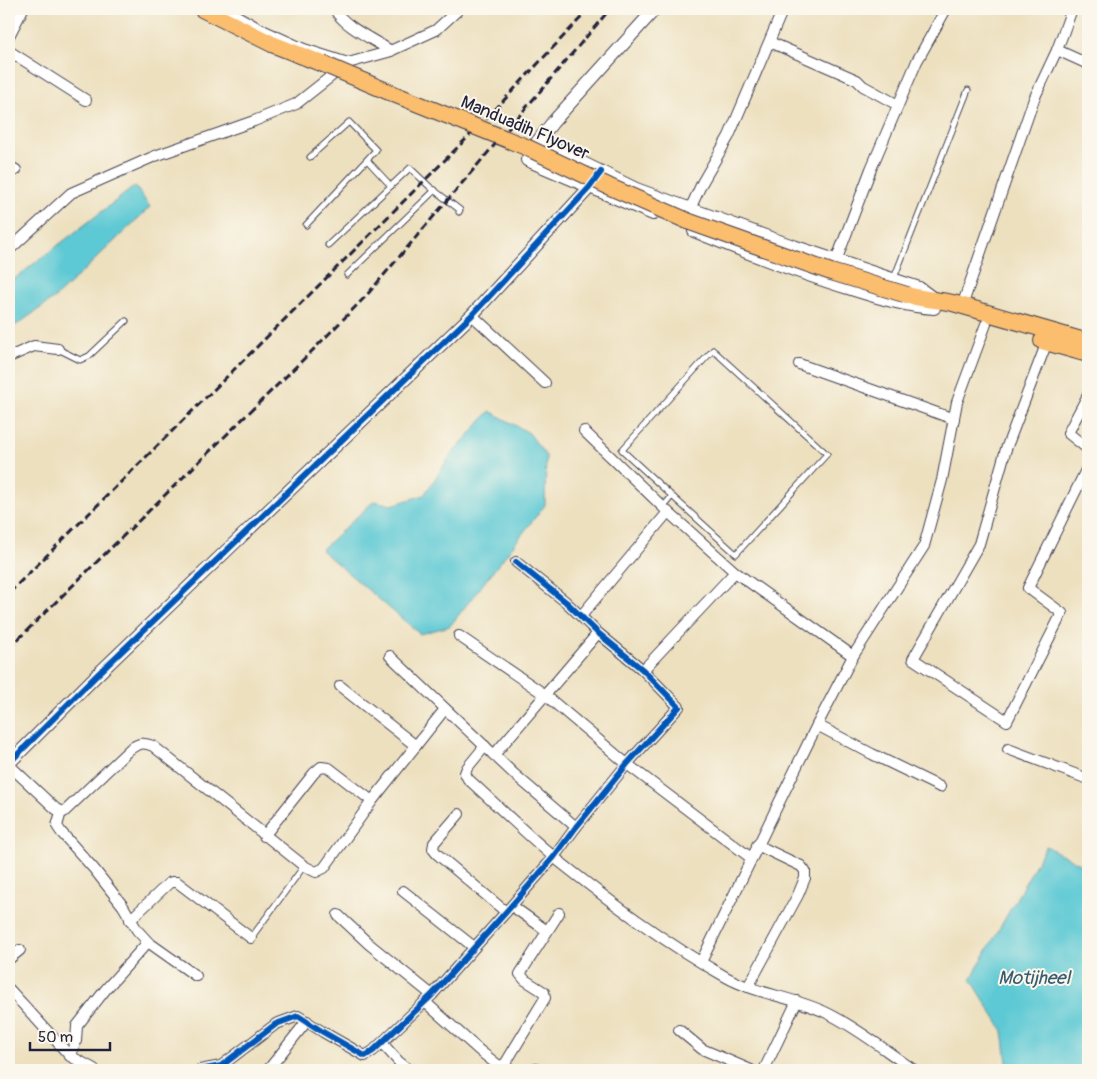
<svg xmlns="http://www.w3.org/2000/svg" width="1097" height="1079" viewBox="0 0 1097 1079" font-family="Pangolin,sans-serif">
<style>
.water{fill:#5dc9d4;stroke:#407688}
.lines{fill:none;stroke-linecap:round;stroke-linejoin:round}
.service-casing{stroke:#403e4f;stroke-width:7}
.minor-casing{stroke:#403e4f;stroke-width:12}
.tertiary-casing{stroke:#403e4f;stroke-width:14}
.primary-casing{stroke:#403e4f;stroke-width:18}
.service{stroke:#fff;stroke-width:5}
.minor{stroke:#fff;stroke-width:10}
.tertiary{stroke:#fff;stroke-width:12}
.primary{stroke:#fbbd6e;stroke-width:16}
.rail{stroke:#22223b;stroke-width:3;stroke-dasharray:8 4;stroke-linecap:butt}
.primary-bridge-casing{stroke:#403e4f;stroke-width:18;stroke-linecap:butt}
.primary-bridge{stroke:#fbbd6e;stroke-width:16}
.cycleway-casing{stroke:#fbf7ec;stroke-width:9}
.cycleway{stroke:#0057b8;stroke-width:6}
.labels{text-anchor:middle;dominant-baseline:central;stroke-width:4;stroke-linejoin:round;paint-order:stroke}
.street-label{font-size:18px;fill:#22223b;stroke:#fbf7ec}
.water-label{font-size:19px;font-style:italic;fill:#375c71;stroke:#fbf7ec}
</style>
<rect width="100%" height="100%" fill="#fbf7ec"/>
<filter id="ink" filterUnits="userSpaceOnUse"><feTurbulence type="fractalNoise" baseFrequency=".02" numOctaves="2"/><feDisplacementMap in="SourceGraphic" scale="10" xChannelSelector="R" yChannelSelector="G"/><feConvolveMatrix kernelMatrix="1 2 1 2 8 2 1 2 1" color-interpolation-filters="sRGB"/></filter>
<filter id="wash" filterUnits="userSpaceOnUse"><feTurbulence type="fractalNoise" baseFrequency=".0096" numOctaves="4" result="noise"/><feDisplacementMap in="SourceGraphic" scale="20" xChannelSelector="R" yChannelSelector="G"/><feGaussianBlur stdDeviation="1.12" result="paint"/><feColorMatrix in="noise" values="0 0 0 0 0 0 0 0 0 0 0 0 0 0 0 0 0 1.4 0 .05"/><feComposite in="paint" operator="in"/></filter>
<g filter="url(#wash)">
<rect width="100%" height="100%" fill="#ede0bf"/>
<g class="water">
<polygon points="135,186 150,207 56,297 18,324 9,328 9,283"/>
<polygon points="490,411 529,433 546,456 545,505 450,626 420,634 321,550 374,501 392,505 424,495 451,455"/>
<polygon points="1046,846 1088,868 1088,1070 1008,1070 1003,1031 971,979"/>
</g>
</g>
<g filter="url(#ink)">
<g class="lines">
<g class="service-casing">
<g id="service">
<polyline points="367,160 391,186"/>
<polyline points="306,225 376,150 349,122 310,157"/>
<polyline points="328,245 410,168 430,187 460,210 459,212"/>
<polyline points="347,275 435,190"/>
<polyline points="894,278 968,90"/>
<polyline points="58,349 80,360 89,356 126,321"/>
<polyline points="663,507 672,496 622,450 713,350 827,454 736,554 672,496"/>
<polyline points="251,938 304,866"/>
</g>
</g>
<g class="minor-casing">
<g id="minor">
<polyline points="225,9 258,28 304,49 348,63 388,52 436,30 459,9"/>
<path d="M335,9c6,16 41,32 56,42"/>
<polyline points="9,36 23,9"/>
<polyline points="770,42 857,80 863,86 898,105"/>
<polyline points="1057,50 1088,64"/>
<polyline points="9,51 86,100"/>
<polyline points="9,166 16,170"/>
<polyline points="690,209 702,183 729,136 783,9"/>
<polyline points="9,250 71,193 155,156 254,121 296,104 348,63"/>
<polyline points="836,261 871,169 917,61 946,9"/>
<polyline points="962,306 1034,99 1057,50 1072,9"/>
<polyline points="472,315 545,383"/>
<polyline points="1047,342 1006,449 979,544 913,659 1007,721 1062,613 1028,588 1088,466"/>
<polyline points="9,357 34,346 58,349"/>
<polyline points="799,364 954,419"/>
<polyline points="1088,395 1068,433 1088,449"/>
<polyline points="584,431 668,512 735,572 643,670"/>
<polyline points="735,572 853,656"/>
<polyline points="581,616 668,512"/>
<polyline points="459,636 544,694 627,764 751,858"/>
<polyline points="390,656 514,774 576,827"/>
<polyline points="340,686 416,746"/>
<polyline points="817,725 872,754 940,787"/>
<path d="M485,746l-18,22 -2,5 3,6c29,26 57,54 87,79 54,43 110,85 171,119 32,18 70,20 103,37 30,15 57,37 85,56"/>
<polyline points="1008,749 1088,779"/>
<polyline points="494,755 598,633"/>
<path d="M9,765l47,44 8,3 66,-63c9,-6 13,-7 23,-3l151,120 12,6 8,-4 48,-67 73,-92"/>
<polyline points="61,812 57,826 61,832 94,869 123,906 137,930 148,942 196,976"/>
<polyline points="459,814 434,843 433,849 437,854 506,912"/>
<polyline points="264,836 314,773 321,767 329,768 372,801"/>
<polyline points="403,891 474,947"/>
<polyline points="512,906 547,931"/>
<polyline points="338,915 369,944 432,995"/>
<polyline points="130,920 169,883 172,882 177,882 251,938"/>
<polyline points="9,959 20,950"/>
<polyline points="701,962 817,725 853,656 924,546 942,480 957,402 986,324"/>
<polyline points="748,987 798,895 805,878 805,871 801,866 757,845"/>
<polyline points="9,989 70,1056 94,1069"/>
<polyline points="425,1002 480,1051 499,1066 505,1064 545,998 544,992 525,980 520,974 559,913"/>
<polyline points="679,1030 702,1049 751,1070"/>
<polyline points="382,1043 399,1062 410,1070"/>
<polyline points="70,1056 76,1041 77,1026 106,989 148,942"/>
<polyline points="200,1070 221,1066 276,1024 298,1016 323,1032 365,1056 373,1051 432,995 506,912 554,857 576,827 627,764 679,707 643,670 598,633 566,602 516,562"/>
<polyline points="268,1070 307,1021"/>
<polyline points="535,1070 536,1069"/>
<polyline points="764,1070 797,1001"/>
</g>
</g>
<g class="tertiary-casing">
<g id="tertiary">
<polyline points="538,141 636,189 790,245 919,288 934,299"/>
<polyline points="653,214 527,160 538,141 553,122 655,9"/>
<path d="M694,231c51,21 102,41 154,57 29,9 56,18 86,20"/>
<polyline points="9,763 97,675 472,315 589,188 601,172"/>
</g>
</g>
<g class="primary-casing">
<g id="primary">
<polyline points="202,9 272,44 323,64"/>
<path d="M907,295c15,4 30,5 46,8l135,39"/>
<polyline points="1042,341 1088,354"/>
</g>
</g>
<use href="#service" class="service"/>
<use href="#minor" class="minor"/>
<use href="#tertiary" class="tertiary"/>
<use href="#primary" class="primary"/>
<g class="rail">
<polyline points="9,593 424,181 491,114 589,9"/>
<polyline points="9,648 316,347 366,296 610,9"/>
</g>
<g class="primary-bridge-casing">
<polyline id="primary-bridge" points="323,64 396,95 526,147 610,187 690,222 831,272 907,295"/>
</g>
<use href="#primary-bridge" class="primary-bridge"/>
<g class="cycleway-casing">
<g id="cycleway">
<polyline points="9,763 97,675 472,315 589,188 601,172"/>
<polyline points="200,1070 221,1066 276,1024 298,1016 323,1032 365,1056 373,1051 432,995 506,912 554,857 576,827 627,764 679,707 643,670 598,633 566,602 516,562"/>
</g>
</g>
<use href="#cycleway" class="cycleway"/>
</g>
</g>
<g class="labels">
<g class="street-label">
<text transform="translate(525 128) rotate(23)">Manduadih Flyover</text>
</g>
<g class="water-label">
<text x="1034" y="978">Motijheel</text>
</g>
</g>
<rect width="1097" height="1079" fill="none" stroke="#fbf7ec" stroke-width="30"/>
<path d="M30 1042v8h80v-8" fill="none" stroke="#22223b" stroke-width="2.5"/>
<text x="38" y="1042" font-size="15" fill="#22223b" stroke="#fbf7ec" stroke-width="4" paint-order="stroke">50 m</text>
</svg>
